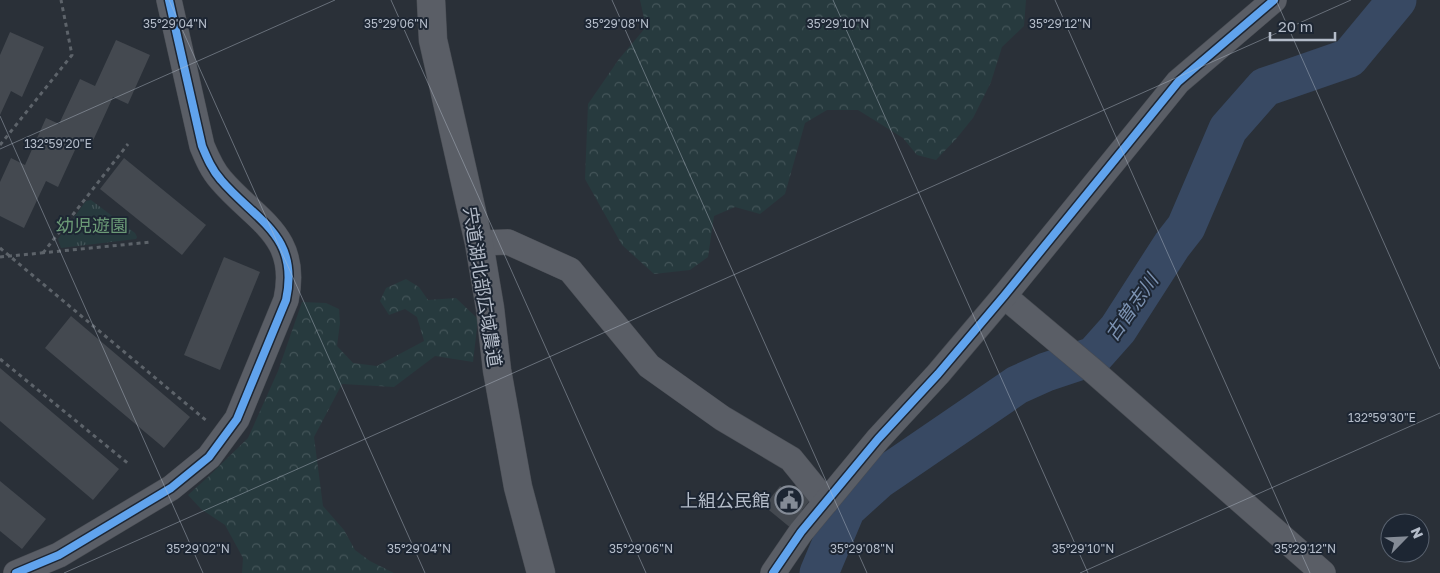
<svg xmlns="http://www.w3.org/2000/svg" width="1440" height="573" viewBox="0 0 1440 573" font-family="'Golos Text','Noto Sans JP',sans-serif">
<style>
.forest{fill:url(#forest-crowns)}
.park{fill:url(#park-tufts)}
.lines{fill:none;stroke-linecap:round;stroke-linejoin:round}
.river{stroke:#384963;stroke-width:39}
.building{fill:#444950}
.minor-casing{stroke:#484c53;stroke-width:26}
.tertiary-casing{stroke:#484c53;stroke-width:29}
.path{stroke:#5d636a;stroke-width:3;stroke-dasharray:4 4;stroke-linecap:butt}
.minor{stroke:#5a5e66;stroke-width:25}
.tertiary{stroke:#5a5e66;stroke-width:28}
.path-bridge{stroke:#5d636a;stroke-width:3;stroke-dasharray:4 4;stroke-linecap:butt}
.cycleway-casing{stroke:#1d2633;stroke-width:11}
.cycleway{stroke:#60a3ed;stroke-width:8}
.ticks{fill:none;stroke:#b4bcc9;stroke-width:1;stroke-opacity:0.45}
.labels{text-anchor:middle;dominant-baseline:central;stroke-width:4;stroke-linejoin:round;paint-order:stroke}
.park-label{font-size:18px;fill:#6b9a76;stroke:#1d2633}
.street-label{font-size:18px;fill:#b4bcc9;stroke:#1d2633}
.poi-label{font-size:18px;fill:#b4bcc9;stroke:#1d2633;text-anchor:end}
.water-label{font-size:19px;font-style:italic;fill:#7c92b1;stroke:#1d2633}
.ticks-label{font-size:12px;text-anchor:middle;fill:#b4bcc9;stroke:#1d2633;stroke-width:4;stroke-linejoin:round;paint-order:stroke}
</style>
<defs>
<pattern id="forest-crowns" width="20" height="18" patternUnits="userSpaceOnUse" patternTransform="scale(1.25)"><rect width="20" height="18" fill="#273a3e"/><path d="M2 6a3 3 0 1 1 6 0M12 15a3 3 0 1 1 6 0" fill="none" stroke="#445559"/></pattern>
<pattern id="park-tufts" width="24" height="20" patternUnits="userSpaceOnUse" patternTransform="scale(1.25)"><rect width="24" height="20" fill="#273a3e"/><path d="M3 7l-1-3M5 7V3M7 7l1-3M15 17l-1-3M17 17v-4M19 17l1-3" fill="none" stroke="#445559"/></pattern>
</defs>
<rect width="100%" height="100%" fill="#2a3038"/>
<g class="forest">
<polygon points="640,0 1026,0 1024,26 1002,47 991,82 973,118 956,139 936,160 917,155 903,138 858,110 827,110 805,123 785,194 760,214 735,207 714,216 708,257 690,270 654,274 622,245 585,179 588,104 619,59 646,27"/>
<polygon points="406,279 419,287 428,300 456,298 478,319 473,362 435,356 394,387 342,384 314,437 323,506 344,530 355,550 370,561 394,573 242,573 243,558 225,525 201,509 188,495 209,476 248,438 278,371 302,302 326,303 339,309 340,323 337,346 353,363 377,366 424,341 417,317 405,309 389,315 380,301 386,288"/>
</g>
<polygon class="park" points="91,200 135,233 137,237 136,239 61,248 58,239 86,201"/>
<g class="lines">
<polyline class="river" points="819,573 846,509 878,480 1017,385 1046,372 1094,356 1118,329 1172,245 1186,227 1228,129 1265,87 1349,58 1397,0"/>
</g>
<g class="building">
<polygon points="10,32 44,47 22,97 11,91 0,115 0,55"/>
<polygon points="116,40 150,55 128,104 113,97 91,145 80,139 58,187 46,181 24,228 0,216 0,182 11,158 25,165 46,118 59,124 80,79 95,86"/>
<polygon points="124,158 206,225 182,255 100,189"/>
<polygon points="224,257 260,272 220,370 184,355"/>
<polygon points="71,316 190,417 164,448 45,348"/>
<polygon points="0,368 119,469 93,500 0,421"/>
<polygon points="0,481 46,519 22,549 0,531"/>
<polygon points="799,481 815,494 802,510 805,512 792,529 764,506 780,486 790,493"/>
</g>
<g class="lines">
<g class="minor-casing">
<g id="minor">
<polyline points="479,243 508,242 570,270 649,366 722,418 791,459 826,502"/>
<polyline points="1004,296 1092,370 1323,573"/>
<path d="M16,573l43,-18 112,-67 38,-31 28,-38 49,-119c14,-65 -30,-79 -65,-120 -9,-10 -14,-22 -19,-34l-33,-146"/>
<polyline points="773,573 801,532 878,439 938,374 1004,296 1178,82 1274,0"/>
</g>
</g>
<g class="tertiary-casing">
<polyline id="tertiary" points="431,0 433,40 479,243 490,308 497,370 518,487 541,573"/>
</g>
<g class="path">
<polyline points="0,145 72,55 61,0"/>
<polyline points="0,248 208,422"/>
<polyline points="41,253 151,242"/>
<polyline points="43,253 128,144"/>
<polyline points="0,359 130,465"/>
</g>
<use href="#minor" class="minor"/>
<use href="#tertiary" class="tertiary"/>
<polyline class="path-bridge" points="0,257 41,253"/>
<g class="cycleway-casing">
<g id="cycleway">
<path d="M16,573l43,-18 112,-67 38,-31 28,-38 49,-119c14,-65 -30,-79 -65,-120 -9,-10 -14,-22 -19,-34l-33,-146"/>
<polyline points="773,573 801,532 878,439 938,374 1004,296 1178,82 1274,0"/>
</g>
</g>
<use href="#cycleway" class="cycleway"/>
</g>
<path class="ticks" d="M169,0l256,573M391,0l255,573M612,0l255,573M833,0l255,573M1055,0l255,573M1276,0l164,369M0,116l203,457M0,149l335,-149M64,573l1287,-573M1080,573l360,-160"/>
<defs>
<g id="civic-ring" transform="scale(1.4375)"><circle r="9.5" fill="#1d2633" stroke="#848b96" stroke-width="1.5"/><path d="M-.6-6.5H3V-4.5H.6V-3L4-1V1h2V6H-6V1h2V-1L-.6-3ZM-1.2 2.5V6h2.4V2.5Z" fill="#848b96"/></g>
</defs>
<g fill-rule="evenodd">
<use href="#civic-ring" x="789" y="500"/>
</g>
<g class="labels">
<g class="park-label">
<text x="92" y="225">幼児遊園</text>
</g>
<g class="street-label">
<text transform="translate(483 287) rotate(81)">宍道湖北部広域農道</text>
</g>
<g class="poi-label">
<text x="770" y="500">上組公民館</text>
</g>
<g class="water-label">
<text transform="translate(1131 307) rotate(-55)">古曽志川</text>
</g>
</g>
<g class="ticks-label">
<text x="175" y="28">35°29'04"N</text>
<text x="396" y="28">35°29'06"N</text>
<text x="838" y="28">35°29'10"N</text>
<text x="1060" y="28">35°29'12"N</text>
<text x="617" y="28">35°29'08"N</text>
<text x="58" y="148">132°59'20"E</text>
<text x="1382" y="422">132°59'30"E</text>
<text x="198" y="553">35°29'02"N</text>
<text x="419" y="553">35°29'04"N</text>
<text x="641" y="553">35°29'06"N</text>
<text x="862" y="553">35°29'08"N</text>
<text x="1083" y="553">35°29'10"N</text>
<text x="1305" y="553">35°29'12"N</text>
</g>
<g transform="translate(1405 538) rotate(66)"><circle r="24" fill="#1d2633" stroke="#59626f"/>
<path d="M0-4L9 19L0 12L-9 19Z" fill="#848b96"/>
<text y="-8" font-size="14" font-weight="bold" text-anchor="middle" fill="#b4bcc9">N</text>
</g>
<path d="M1270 32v8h65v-8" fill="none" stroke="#b4bcc9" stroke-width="2.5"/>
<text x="1278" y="32" font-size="15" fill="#b4bcc9" stroke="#1d2633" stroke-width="4" paint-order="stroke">20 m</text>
</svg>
